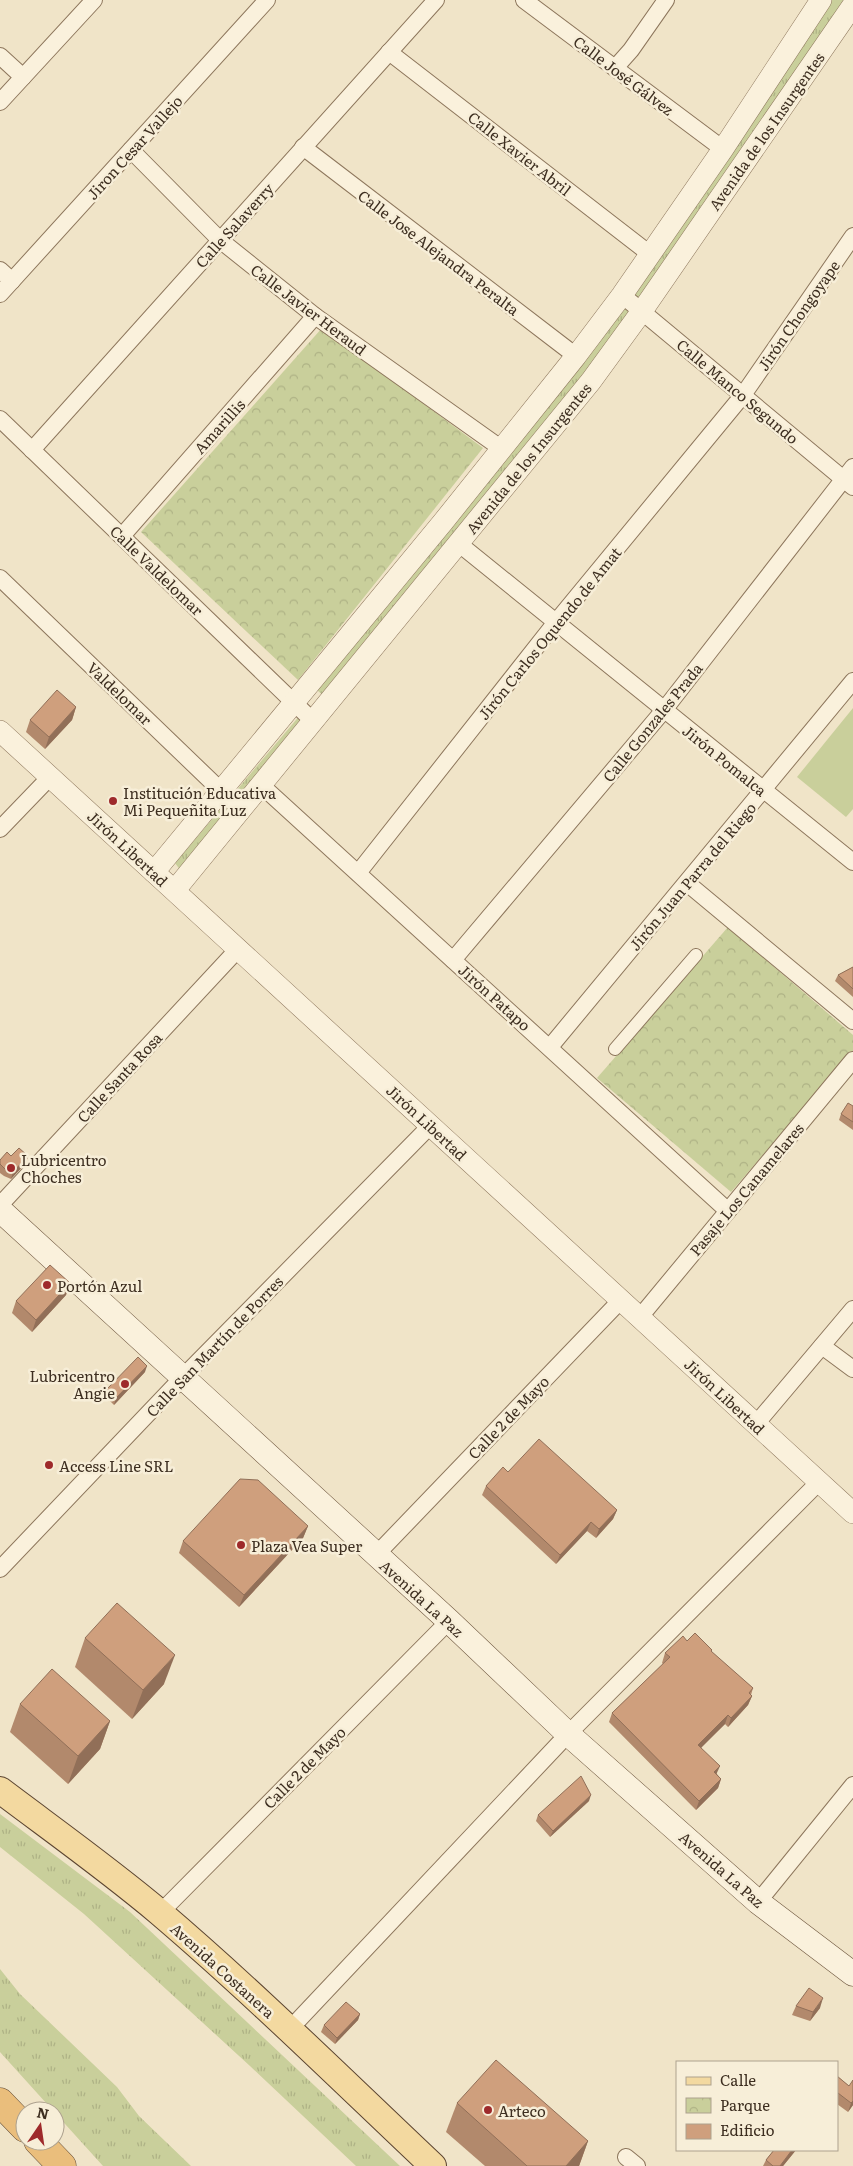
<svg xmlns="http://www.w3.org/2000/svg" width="853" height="2166" viewBox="0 0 853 2166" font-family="Literata,serif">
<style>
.grass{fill:url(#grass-tufts)}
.park{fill:url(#park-crowns)}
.pitch{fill:#c9cf9b}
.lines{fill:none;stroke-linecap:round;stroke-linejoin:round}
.pedestrian-casing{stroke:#8d765c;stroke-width:14}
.minor-casing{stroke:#8d765c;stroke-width:18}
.tertiary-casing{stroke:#8d765c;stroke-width:22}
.secondary-casing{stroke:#6f573f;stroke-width:25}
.primary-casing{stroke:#5b4430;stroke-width:28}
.trunk-casing{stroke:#5b4430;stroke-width:29}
.pedestrian{stroke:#faf1dc;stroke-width:12}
.minor{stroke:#faf1dc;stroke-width:16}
.tertiary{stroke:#faf1dc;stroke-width:21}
.secondary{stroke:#faf1dc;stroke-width:24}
.primary{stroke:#f3d9a0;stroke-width:26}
.trunk{stroke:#eabe7c;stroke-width:28}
.wall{fill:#b2896c}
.shaded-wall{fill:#916f58}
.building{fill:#cf9f7d;stroke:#916f58}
.poi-dot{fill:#9e2a2b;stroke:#f7eed8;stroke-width:2}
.labels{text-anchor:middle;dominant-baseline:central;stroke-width:5;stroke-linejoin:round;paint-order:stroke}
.street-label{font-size:15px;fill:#3d2e20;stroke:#f7eed8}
.poi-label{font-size:15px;fill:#3d2e20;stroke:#f7eed8;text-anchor:start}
</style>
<defs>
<pattern id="grass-tufts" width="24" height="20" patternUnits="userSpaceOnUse" patternTransform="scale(1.25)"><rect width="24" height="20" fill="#c9cf9b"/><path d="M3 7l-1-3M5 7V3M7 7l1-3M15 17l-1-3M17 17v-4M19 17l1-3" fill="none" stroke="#aeb285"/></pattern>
<pattern id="park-crowns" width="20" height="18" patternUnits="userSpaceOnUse" patternTransform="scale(1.25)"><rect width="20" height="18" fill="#c9cf9b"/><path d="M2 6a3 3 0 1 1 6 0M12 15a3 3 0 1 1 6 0" fill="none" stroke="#aeb285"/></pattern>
</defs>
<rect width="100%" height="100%" fill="#f0e4c8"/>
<g class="grass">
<polygon points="828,0 847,0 593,369 326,698 317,690"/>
<polygon points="301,714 306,721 181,871 175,863"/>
<polygon points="0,1814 130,1912 400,2166 356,2166 250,2066 84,1914 0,1847"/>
<polygon points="0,1969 20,1994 117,2087 139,2116 191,2166 103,2166 0,2052"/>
</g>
<g class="park">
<polygon points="322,328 483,448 298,680 141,532"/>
<polygon points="728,927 853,1035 853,1051 731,1192 597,1078"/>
</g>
<polygon class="pitch" points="853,708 853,809 846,817 797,777"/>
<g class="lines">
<g class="pedestrian-casing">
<polyline id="pedestrian" points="615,1049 696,955"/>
</g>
<g class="minor-casing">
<g id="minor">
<polyline points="524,0 723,149"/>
<polyline points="389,52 650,254"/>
<polyline points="0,56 23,77"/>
<polyline points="615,68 631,50 666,0"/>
<polyline points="0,102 94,0"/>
<polyline points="303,147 576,356"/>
<polyline points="131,150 220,240 315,316 502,449"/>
<polyline points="0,270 12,281"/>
<polyline points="0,294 267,0"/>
<polyline points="622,295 853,487"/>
<polyline points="0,419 313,721"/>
<polyline points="32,450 436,0"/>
<polyline points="122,536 315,316"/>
<polyline points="458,543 853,862"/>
<polyline points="0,578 240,809"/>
<polyline points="261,785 728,1211"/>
<polyline points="0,829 51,776"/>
<polyline points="358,873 556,622 743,395 853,236"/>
<polyline points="687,883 853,1021"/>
<polyline points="453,960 664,710 853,467"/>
<polyline points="550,1047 853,681"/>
<polyline points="0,1205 239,948"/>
<polyline points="640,1317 853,1060"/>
<polyline points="822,1346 853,1369"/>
<polyline points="756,1424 853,1309"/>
<polyline points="375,1556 621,1300"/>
<polyline points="0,1569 182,1378 431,1125"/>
<polyline points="758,1902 853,1785"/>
<polyline points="160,1913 449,1621"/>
<polyline points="289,2030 568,1734 819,1482"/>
<polyline points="626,2157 637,2166"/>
</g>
</g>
<g class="tertiary-casing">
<g id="tertiary">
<polyline points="0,731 853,1513"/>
<polyline points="154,872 443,522 576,356 622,295 723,149 821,0"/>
<polyline points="175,890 591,381 642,311 853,5"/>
</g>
</g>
<g class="secondary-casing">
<polyline id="secondary" points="0,1210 449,1621 568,1734 758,1902 853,1974"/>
</g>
<g class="primary-casing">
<path id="primary" d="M0,1790c53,40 108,79 159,122 95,81 184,169 274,254"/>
</g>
<g class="trunk-casing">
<g id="trunk">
<polyline points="0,2102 25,2128"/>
<polyline points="38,2141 62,2166"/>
</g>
</g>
<use href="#pedestrian" class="pedestrian"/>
<use href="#minor" class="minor"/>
<use href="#tertiary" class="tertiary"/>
<use href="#secondary" class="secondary"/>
<use href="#primary" class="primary"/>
<use href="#trunk" class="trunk"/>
</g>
<g class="wall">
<polygon points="76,707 72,720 45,749 26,732 30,720"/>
<polygon points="853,967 853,997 835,981 838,975"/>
<polygon points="853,1106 853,1130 839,1120 841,1114"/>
<polygon points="11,1156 28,1156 26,1163 11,1179 4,1176 0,1173 0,1160"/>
<polygon points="70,1283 66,1295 32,1332 12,1313 16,1301"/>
<polygon points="145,1372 114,1405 104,1395 107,1389"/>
<polygon points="508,1472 617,1510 613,1519 596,1538 587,1531 556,1564 482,1495 486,1486"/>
<polygon points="308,1526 303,1538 239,1607 179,1553 183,1541"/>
<polygon points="85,1638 164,1684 132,1719 75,1667"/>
<polygon points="687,1641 712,1650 711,1652 753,1688 751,1695 752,1696 748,1705 728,1727 725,1724 701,1747 717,1774 721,1779 718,1788 696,1810 609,1722 612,1713 663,1664 662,1663 665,1653"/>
<polygon points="20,1704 110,1721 100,1749 68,1784 10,1732"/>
<polygon points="589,1801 550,1837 536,1821 538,1815"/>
<polygon points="796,2006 820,2008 810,2021 792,2015"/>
<polygon points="360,2014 358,2020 335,2044 321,2032 324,2025"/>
<polygon points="837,2076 849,2086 853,2105 848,2112 837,2104"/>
<polygon points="457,2103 588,2141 579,2166 485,2166 446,2132"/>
<polygon points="774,2150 796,2150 783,2166 763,2166 766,2160"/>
</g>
<g class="shaded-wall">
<polygon points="76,707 72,720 45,749 49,737"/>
<polygon points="28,1156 26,1163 11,1179 13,1172"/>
<polygon points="70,1283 66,1295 32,1332 36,1320"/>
<polygon points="147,1366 145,1372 114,1405 116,1398"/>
<polygon points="617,1510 613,1519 596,1538 599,1529"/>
<polygon points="591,1522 587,1531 556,1564 560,1555"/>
<polygon points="308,1526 303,1538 239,1607 244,1595"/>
<polygon points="175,1655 164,1684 132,1719 143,1690"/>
<polygon points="752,1696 748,1705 728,1727 731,1718"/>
<polygon points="728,1715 725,1724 695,1754 698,1745"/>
<polygon points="110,1721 100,1749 68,1784 78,1756"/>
<polygon points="720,1766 716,1775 714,1772"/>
<polygon points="721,1779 718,1788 696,1810 699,1801"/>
<polygon points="591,1795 589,1801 550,1837 553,1831"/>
<polygon points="823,1998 820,2008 810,2021 813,2012"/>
<polygon points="360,2014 358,2020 335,2044 337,2038"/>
<polygon points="853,2101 853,2105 848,2112 851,2103"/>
<polygon points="588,2141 579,2166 566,2166"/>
<polygon points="792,2150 796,2150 783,2166 780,2166"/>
</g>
<g class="building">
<polygon points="57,690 76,707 49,737 30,720"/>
<polygon points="853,967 853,989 838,975"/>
<polygon points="848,1103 853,1106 853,1122 841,1114"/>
<polygon points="19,1148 28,1156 13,1172 6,1170 0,1164 0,1160 7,1152 11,1156"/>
<polygon points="50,1265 70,1283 36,1320 16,1301"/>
<polygon points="138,1357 147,1366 116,1398 107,1389"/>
<polygon points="539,1439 617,1510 599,1529 591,1522 560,1555 486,1486 503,1467 508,1472"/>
<polygon points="240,1479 258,1480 308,1526 244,1595 183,1541"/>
<polygon points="117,1603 175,1655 143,1690 85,1638"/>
<polygon points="695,1633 712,1650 711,1651 753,1688 749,1693 752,1696 731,1718 728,1715 698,1745 720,1766 714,1772 721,1779 699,1801 612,1713 670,1657 665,1653 683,1636 687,1641"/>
<polygon points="52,1669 110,1721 78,1756 20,1704"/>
<polygon points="581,1776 591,1795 553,1831 538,1815"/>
<polygon points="809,1988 823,1998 813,2012 796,2006"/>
<polygon points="346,2002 360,2014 337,2038 324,2025"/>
<polygon points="496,2060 588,2141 566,2166 527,2166 457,2103"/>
<polygon points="837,2076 849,2086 853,2080 853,2101 851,2103 838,2093 837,2094"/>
<polygon points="774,2150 792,2150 780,2166 773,2166 766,2160"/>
</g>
<g class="poi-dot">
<circle cx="113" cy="801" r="5"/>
<circle cx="11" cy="1168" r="5"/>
<circle cx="47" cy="1285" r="5"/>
<circle cx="125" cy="1384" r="5"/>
<circle cx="49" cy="1465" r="5"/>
<circle cx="241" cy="1545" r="5"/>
<circle cx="488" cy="2110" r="5"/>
</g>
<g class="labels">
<g class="street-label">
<text transform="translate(624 75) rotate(37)">Calle José Gálvez</text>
<text transform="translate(766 131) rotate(-55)">Avenida de los Insurgentes</text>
<text transform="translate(134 147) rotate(-48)">Jiron Cesar Vallejo</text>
<text transform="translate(520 153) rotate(38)">Calle Xavier Abril</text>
<text transform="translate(234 225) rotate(-48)">Calle Salaverry</text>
<text transform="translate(439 252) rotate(37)">Calle Jose Alejandra Peralta</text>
<text transform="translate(309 309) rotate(37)">Calle Javier Heraud</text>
<text transform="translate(798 315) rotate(-55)">Jirón Chongoyape</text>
<text transform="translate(738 391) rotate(40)">Calle Manco Segundo</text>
<text transform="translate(219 426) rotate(-48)">Amarillis</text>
<text transform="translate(528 458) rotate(-51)">Avenida de los Insurgentes</text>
<text transform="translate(157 570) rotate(44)">Calle Valdelomar</text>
<text transform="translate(549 633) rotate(-51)">Jirón Carlos Oquendo de Amat</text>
<text transform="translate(120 693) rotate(44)">Valdelomar</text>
<text transform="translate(652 722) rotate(-51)">Calle Gonzales Prada</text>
<text transform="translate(725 760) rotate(39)">Jirón Pomalca</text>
<text transform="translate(128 848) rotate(43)">Jirón Libertad</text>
<text transform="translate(692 876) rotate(-50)">Jirón Juan Parra del Riego</text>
<text transform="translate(495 997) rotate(42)">Jirón Patapo</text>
<text transform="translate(119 1077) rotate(-47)">Calle Santa Rosa</text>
<text transform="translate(427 1122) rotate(43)">Jirón Libertad</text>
<text transform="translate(746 1189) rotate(-50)">Pasaje Los Canamelares</text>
<text transform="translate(214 1346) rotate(-46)">Calle San Martín de Porres</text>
<text transform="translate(725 1396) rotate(43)">Jirón Libertad</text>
<text transform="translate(508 1417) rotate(-46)">Calle 2 de Mayo</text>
<text transform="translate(422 1598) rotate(42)">Avenida La Paz</text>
<text transform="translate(304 1767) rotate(-45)">Calle 2 de Mayo</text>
<text transform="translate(722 1869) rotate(41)">Avenida La Paz</text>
<text transform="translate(223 1970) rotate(42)">Avenida Costanera</text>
</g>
<g class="poi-label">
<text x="123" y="792">Institución Educativa<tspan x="123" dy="17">Mi Pequeñita Luz</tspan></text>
<text x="21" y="1159">Lubricentro<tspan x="21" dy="17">Choches</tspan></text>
<text x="57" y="1285">Portón Azul</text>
<text x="115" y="1375" text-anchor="end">Lubricentro<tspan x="115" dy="17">Angie</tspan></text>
<text x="59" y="1465">Access Line SRL</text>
<text x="251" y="1545">Plaza Vea Super</text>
<text x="498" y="2110">Arteco</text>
</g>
</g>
<rect x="676" y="2061" width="162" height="90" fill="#f7eed8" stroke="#ada18e"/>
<rect x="686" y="2077" width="25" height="8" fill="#f3d9a0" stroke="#ada18e"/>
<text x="720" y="2086" font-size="15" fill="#3d2e20">Calle</text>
<rect x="686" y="2098" width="25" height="15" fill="url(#park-crowns)" stroke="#ada18e"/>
<text x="720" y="2111" font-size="15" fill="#3d2e20">Parque</text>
<rect x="686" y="2124" width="25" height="15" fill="#cf9f7d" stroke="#ada18e"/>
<text x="720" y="2136" font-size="15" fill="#3d2e20">Edificio</text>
<g transform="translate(40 2126) rotate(13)"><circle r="24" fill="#f7eed8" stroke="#ada18e"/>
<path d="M0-4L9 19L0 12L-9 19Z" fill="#9e2a2b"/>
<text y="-8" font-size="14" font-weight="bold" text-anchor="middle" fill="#3d2e20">N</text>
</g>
</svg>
